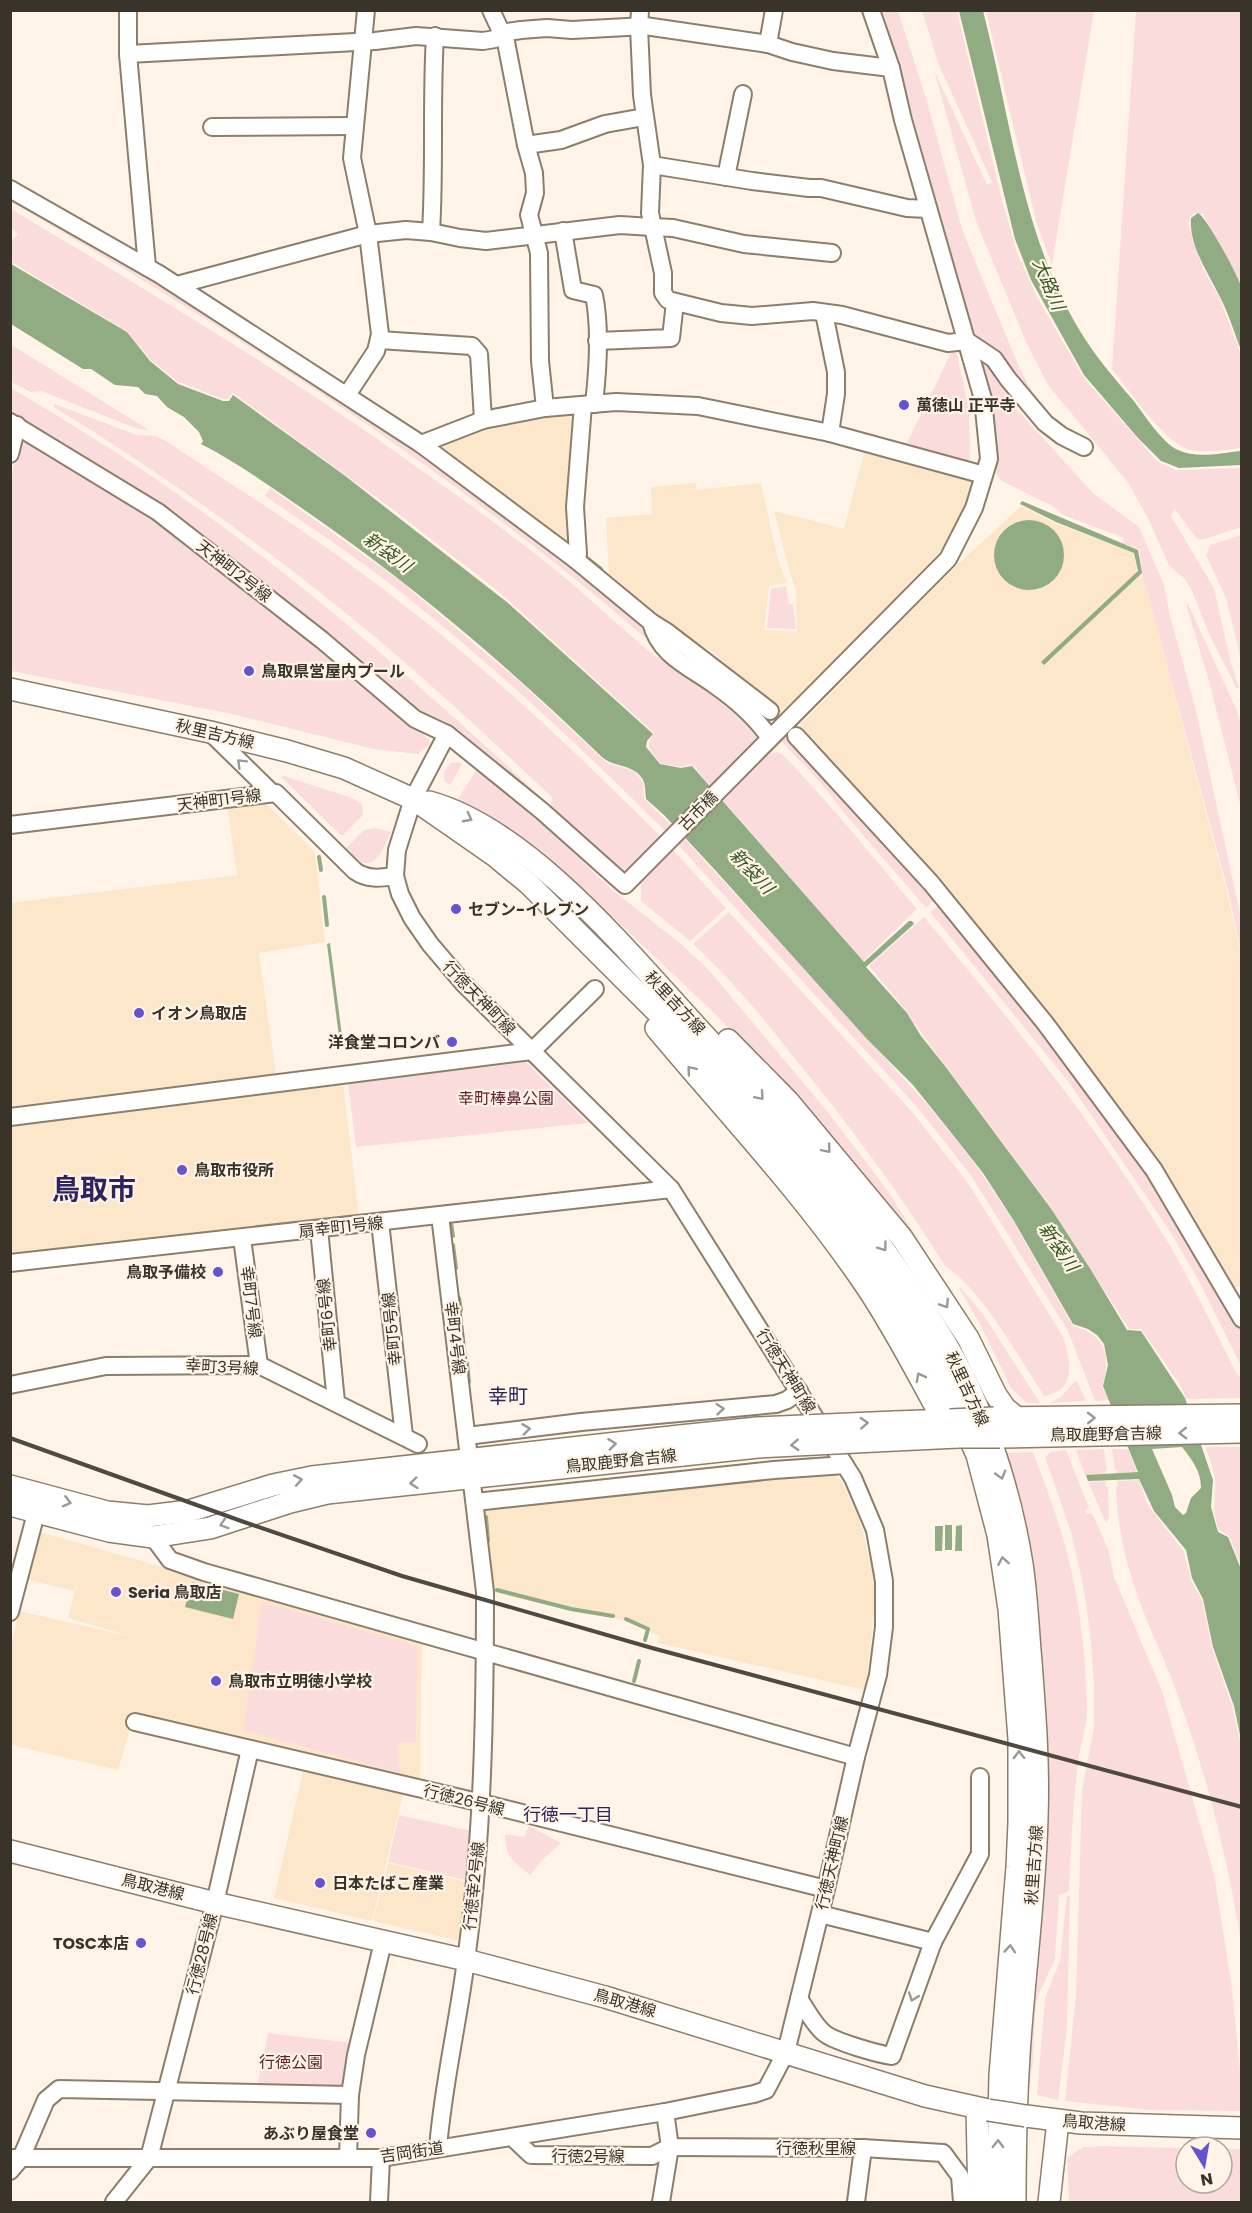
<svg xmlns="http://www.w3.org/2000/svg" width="1252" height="2213" viewBox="0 0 1252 2213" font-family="Poppins,'Noto Sans JP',sans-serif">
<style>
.built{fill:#fde7ca}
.green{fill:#fbdcdd}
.water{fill:#91ab83;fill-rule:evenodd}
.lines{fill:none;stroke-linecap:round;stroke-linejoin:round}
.stream{stroke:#91ab83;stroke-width:4}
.minor-casing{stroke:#8d7e6a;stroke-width:20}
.major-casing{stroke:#8d7e6a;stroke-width:24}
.minor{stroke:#fff;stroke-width:16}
.major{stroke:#fff;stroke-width:21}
.rail{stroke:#504940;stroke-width:4}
.major-bridge-casing{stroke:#8d7e6a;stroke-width:24;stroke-linecap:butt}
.major-bridge{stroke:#fff;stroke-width:21}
.oneway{stroke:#9c9994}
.poi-dot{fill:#6554cd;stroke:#fff4e7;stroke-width:2}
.labels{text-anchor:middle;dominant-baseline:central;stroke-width:4.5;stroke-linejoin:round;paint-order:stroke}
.poi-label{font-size:16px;font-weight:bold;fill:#3a332a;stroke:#fff4e7;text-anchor:start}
.street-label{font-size:16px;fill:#3a332a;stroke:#fff4e7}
.park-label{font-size:16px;fill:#64232c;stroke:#fff4e7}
.water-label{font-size:18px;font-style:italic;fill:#35571d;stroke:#fff4e7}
.neighbourhood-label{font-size:18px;fill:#2c245f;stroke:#fff4e7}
.quarter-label{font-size:20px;fill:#2c245f;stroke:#fff4e7}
.town-label{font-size:28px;font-weight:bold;fill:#2c245f;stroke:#fff4e7}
</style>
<rect width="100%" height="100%" fill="#fff4e7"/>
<g class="built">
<polygon points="539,414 541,418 577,416 569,546 437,449 437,441 498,422"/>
<polygon points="864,453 972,482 974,486 955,530 926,571 781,714 711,651 690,639 650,609 609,573 606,518 652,514 651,487 696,483 697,490 761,483 778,560 787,583 769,586 764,630 797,632 796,591 788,566 774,511 844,529"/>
<polygon points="1021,506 1055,523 1134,553 1137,571 1142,573 1227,892 1241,954 1241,1286 1234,1288 1183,1209 1081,1057 1001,956 845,777 797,728 953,569"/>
<polygon points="261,803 267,805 315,852 325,942 259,953 276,1074 11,1106 10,903 237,875 227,806"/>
<polygon points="343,1083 359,1217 11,1255 10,1123"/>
<polygon points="831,1473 840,1479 859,1519 873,1572 876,1597 865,1690 658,1643 660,1636 623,1620 517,1598 495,1592 490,1585 481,1516 488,1506"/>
<polygon points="40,1532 422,1641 420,1782 134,1716 118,1770 11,1745 11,1646 19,1611 137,1638 68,1618 78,1580 74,1591 26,1579 38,1534"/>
<polygon points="304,1767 404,1790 372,1921 274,1898"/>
<polygon points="388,1863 466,1882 460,1941 373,1921"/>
</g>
<g class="green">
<polygon points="883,11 898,11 926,98 962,229 979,271 1020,369 1032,391 1054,419 1014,376 987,343 976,341"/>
<polygon points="922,11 957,11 1003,204 1018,255 1037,297 1084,378 1157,461 1176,470 1241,468 1241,527 1202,540 1197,539 1175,509 1171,516 1214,588 1230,659 1239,688 1237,689 1209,634 1192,591 1185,579 1169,566 1149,520 1127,481 1048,385 1027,344 976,221 934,70 987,185 992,182 939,65"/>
<polygon points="986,11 1094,11 1052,265 1036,221"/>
<path d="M1136,11h105v274l-38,-71 -9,-1 -4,4 -1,7 4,18 10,27 16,28 22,57v94c-16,2 -35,5 -51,2 -25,-6 -61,-60 -78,-81z"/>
<path d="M11,197l193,113 222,147 198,152 27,26 13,19c-201,-177 -423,-318 -653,-452z"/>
<path d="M11,209c139,83 278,166 410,261 50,35 101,72 148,111 28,24 55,50 84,73 22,17 105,57 105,86l-47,47 -19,-23 -11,3 -21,-4c-10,-14 -16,-14 -6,-30l-155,-141 -103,-80 -163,-119 -5,6h-6l-45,-18 -26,-21 -24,-29 -116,-69v-25l2,2 5,-5 -7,-6z"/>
<polygon points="10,344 149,430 138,429 41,391 31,392 11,382"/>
<polygon points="952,351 957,354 969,411 970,459 963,462 905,447"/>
<path d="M982,361l12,12 5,11 20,28 75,82 45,33 25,58 6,31 26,94 45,208v33l-13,-60 -86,-318 -3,-24 -17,-6 2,-5 -61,-23 -9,-8 -52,-26 -7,-8c3,-42 -1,-73 -13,-112z"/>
<path d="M11,388c56,33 111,67 165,105 129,90 247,195 363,302l1,4h-3l-94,-79 -31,-10 -4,-7 -92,-80 -144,-112 -161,-100z"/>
<path d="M54,404l83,31 19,1 10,5c75,50 150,96 221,151 98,74 187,158 274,245l-32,33 -8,2 -7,-3 -63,-64 1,-8c-36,-33 -71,-67 -107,-99 -121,-109 -253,-206 -391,-291z"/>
<polygon points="19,436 100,481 208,555 412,724 429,740 430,744 418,754 374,749 227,713 11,671 11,481"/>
<path d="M270,488l129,92 122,103 86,80 27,8 9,11 1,17 28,27 -6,6c-84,-84 -171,-165 -263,-238 -44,-35 -91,-66 -138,-98z"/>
<polygon points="1241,535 1242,535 1241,660 1226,598 1206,555 1210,545"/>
<polygon points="786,586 789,604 793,605 796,629 767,628 771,589"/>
<polygon points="1186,604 1188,604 1237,711 1242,727 1241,808 1209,681"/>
<polygon points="785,738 844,797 936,898 926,908 845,814 821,783 781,741"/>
<path d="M778,752l6,4c47,48 89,102 133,153l-54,52 -140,-161 45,-44 4,-3z"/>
<polygon points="458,762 462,764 450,785 444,781 444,772 450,763"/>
<polygon points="478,768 558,838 610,888 681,944 707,968 827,1111 888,1191 936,1268 933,1270 770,1070 709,1008 563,870 512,831 458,799"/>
<polygon points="284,776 352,798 362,804 363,815 342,836 281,777"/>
<path d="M375,828l16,4c-13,28 -18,44 -47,18l20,-20z"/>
<path d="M685,839l241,264 35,43 21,28 30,45 61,107c32,8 39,30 29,60l7,14 -14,1 -27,-70 -96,-154 -54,-69 -240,-263z"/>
<polygon points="673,850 726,908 690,941 641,901 641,882"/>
<polygon points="942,903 1113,1121 1211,1273 1241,1331 1241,1366 1200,1283 1169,1230 1068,1081 930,912"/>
<path d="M729,912l184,201 55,70 94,152c9,24 16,55 -18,61 -24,-37 -62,-106 -99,-130 -46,-74 -97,-143 -152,-210 -31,-39 -63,-78 -100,-112z"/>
<path d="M924,917c87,104 175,210 245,327 24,42 46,86 67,129l5,5v20l-54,1 -9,-17 -37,-53h-12l-77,-120 -130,-175 -17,-25 -36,-43z"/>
<polygon points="526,1062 588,1123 356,1147 348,1083"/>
<polygon points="960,1287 983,1314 1040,1403 1027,1403 1011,1388 981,1326 959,1288"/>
<polygon points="1077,1381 1086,1401 1050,1403 1061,1397 1074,1382"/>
<path d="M1206,1447h35v119l-12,-30 -10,-6c-8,-21 -3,-28 -4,-49 -1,-11 -6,-23 -9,-34z"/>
<polygon points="1104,1449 1107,1470 1105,1471 1105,1474 1085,1475 1076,1450"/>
<polygon points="1112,1449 1128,1449 1137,1472 1117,1473 1117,1470 1115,1470"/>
<polygon points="1066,1450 1089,1508 1085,1510 1087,1514 1092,1513 1108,1549 1114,1577 1162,1691 1214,1874 1232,1988 1241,2081 1241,2111 1150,2110 1065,2101 1076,1994 1082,1791 1094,1727 1094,1684 1090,1631 1083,1585 1071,1532 1045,1457 1051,1452"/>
<path d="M1033,1452c9,25 19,49 26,73 19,59 27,123 28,185 0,18 -7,35 -9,53 -5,43 -7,85 -9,128l-10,4 -4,64 -17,37 -3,17 -2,49 -5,32 -3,-1 -22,-640z"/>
<path d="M1139,1480l9,25 36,47 7,28 11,20 10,48 20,58 9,40v196c-13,-82 -34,-165 -62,-243 -13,-39 -33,-75 -45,-114 -11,-31 -17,-66 -18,-99h2l-1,-5z"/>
<polygon points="1105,1481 1106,1487 1108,1487 1109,1517 1106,1523 1088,1482"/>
<polygon points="262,1602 417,1646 416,1743 397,1743 400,1773 243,1730"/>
<polygon points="399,1815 471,1831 466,1880 388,1862"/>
<path d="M529,1826l32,17 -18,16 -13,16c-17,-15 -25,-17 -25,-41l19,3z"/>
<polygon points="1067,1896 1070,1896 1067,2028 1058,2100 1037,2095 1045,1998 1060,1961"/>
<polygon points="268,2033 352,2043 344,2088 257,2087"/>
<polygon points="1097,2146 1186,2148 1186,2183 1222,2183 1222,2148 1241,2149 1241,2202 1069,2202 1067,2158 1083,2147 1097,2147"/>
</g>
<g class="water">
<path d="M959,11h24c28,107 38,223 97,320 15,25 34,47 53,69 11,14 29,43 45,50 19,9 44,3 63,1v14l-62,3 -18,-7 -23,-23 -54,-63 -53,-95 -16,-41z"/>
<path d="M1198,213c8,3 42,66 44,76 2,19 0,41 -1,61 -7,-18 -12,-36 -21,-53 -12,-25 -31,-50 -29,-79z"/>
<path d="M11,264l116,68 23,29 28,23 45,17h6l4,-6 111,80 164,128 145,131 -6,7 -1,6 14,17 21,4 11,-2 172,196 45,-41h3l2,3 -48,43 41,46 14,23 24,30 107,144 39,60 36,60 14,1 44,67 28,82 -2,27 7,25 10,5 13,32v171l-7,-34 -21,-59 -10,-48 -11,-21 -6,-28 -32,-39 -15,-32 -51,2 -2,-6 52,-3 -35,-86 5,-21 -4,-21 -7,-9 -9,-6 -15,-5 -59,-103 -31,-48 -34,-43 -36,-45 -46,-46 -151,-168 -52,-56 -18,-16c-1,-7 0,-17 -5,-22 -9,-13 -29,-10 -39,-20 -89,-86 -184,-168 -286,-239 -38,-26 -74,-53 -115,-74l2,-3 -4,-9 -15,-15 -17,-10 -10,-11 -12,-2 -7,-7 -23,-2 -24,-16h-8l-72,-45zM1182,1447c10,13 19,24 19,41l-10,10 -5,15 -3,2 -8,-8 -3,-12 -20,-46z"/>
<polygon points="1022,501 1138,550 1142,573 1044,665 1041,662 1138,571 1134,553 1056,522 1020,504"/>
<circle cx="1029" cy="555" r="35"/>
<polygon points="330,943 343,1044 340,1044 327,944"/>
<rect x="945" y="1525" width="7" height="25"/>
<polygon points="962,1525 962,1551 955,1551 956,1526"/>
<polygon points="935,1526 943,1526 942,1551 935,1551"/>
<polygon points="192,1582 239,1594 233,1619 185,1607"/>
</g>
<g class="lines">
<g class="stream">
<polyline points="582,554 601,569"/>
<polyline points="319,857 321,870"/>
<polyline points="324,897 327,925"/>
<polyline points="451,1223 453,1236"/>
<polyline points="453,1245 456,1268"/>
<polyline points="459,1298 461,1310"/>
<polyline points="467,1363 469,1382"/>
<polyline points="486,1517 488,1541"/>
<polyline points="497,1590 571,1609 613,1616"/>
<polyline points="626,1619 648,1629 645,1640"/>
<polyline points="634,1681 639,1661"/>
</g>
<g class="minor-casing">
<g id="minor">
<polyline points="128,10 128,54 147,267"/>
<polyline points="491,10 506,42 526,145 534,173 535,193 529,215 539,253 540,361 545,408"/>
<polyline points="640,10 639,27 642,95 652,165 650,213 663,273 663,293 668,300 721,313 752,316 813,311 842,315 948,343 967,341 994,359 1008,379 1045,423 1062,436 1084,447"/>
<polyline points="768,44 774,10"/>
<polyline points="128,54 375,41 416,36 483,41 495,39 501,33 521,30 547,28 572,30 645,26 768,44 792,52 833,61 891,68"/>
<polyline points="212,127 355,126"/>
<polyline points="526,145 561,140 605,124 644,117"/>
<polyline points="652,165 752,181 809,188 821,188 907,208 928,209"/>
<polyline points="726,177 743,94"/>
<polyline points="10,189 159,274 421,444 576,560 651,622 667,632 770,711"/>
<path d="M563,231l10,59 21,5c7,34 4,74 0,109"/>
<path d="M431,232c4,-65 0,-131 4,-196"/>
<polyline points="177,285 368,234 406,230 431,232 460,238 486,241 620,225 652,227 673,228 744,244 832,253"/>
<polyline points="824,313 836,372 836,394 830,433"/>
<polyline points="379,340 472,346 479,354 483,420"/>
<polyline points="597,341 671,338 675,302"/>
<polyline points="347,395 376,351 380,334 368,234 352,158 366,10"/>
<polyline points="10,422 158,512 322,640 415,719 447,734 542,811 625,885 948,559 974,508 989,459 983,399 903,120 891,68 871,10"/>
<polyline points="421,444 483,420 545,408 616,402 698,406 830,433 984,475"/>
<polyline points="10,454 17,425"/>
<polyline points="576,560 578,554 575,507 583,405"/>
<path d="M651,622c8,34 39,45 65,64 20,14 40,32 54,52"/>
<polyline points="210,732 272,793"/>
<polyline points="796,736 931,883 1045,1023 1154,1170 1242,1319"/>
<path d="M10,825l266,-32 79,78c13,9 25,7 40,5"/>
<polyline points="10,1117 532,1051 595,989"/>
<polyline points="380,1222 404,1436"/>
<polyline points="319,1229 336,1402"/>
<polyline points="242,1238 259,1365"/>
<polyline points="10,1263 671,1189"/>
<polyline points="10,1385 106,1366 259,1365 418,1444"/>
<polyline points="467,1436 581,1422 776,1404 787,1400 799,1391"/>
<polyline points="475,1502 774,1470 845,1465"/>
<polyline points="153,1537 170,1560 204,1572 856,1757"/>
<polyline points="10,1612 39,1502"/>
<polyline points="135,1722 482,1803 826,1889"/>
<polyline points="820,1914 933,1942 980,1854 980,1777"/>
<path d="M799,1999c8,11 15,26 25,34 11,9 54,21 68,23l41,-114"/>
<polyline points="665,2112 670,2147 863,2148 943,2153 960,2176 962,2202"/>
<polyline points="512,2137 531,2155 652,2156 670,2147"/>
<path d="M438,2148c5,-63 20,-125 28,-188 17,-122 19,-245 19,-368l-45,-377"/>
<polyline points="10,2158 381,2158 665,2112 754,2094 766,2090 786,2052 826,1889 856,1757 878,1675 884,1627 884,1581 875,1530 853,1478 671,1189 464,984 430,944 412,918 400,894 395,876 397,850 413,799 447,734"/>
<polyline points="348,2158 350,2095 356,2055 383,1942"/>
<polyline points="10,2171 21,2158 46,2100 59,2089 350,2095"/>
<polyline points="114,2202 149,2158 215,1903 250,1749"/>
<polyline points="379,2202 381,2158"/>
<polyline points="661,2202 670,2147"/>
<polyline points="856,2202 863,2148"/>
</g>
</g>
<g class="major-casing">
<g id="major">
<polyline points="10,689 210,732 287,751 344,768 413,799 495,856 529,884 684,1039 763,1126 820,1194 874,1266 909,1318 938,1368 977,1455 998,1535 1009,1609 1019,1739 1019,1823 1017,1867 1000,2075 997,2202"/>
<path d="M429,802c99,27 199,150 267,224 78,84 154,170 217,266 23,35 45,69 61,107 23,53 39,108 48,165 5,33 6,65 9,98 4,52 8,104 6,156 -2,79 -13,158 -18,237 -3,49 -4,98 -4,147"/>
<path d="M656,1028c71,85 148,166 210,258 29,43 52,89 77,134l9,4"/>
<polyline points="728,1040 788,1101 902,1238 968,1338 996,1395 1005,1408 1017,1418"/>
<polyline points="1003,1418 1242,1415"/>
<polyline points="895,1422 950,1420"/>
<polyline points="1000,1437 1242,1432"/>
<polyline points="895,1440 958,1437"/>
<polyline points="10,1486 107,1512 148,1516 189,1511 273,1485 312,1477 680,1436"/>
<polyline points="10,1505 109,1531 153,1537 210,1528 290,1502 327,1493 683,1455"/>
<polyline points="10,1851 215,1903 466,1960 605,1997 925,2096 988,2110"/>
<polyline points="977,2108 979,2202"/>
<polyline points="1026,2116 1081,2123 1242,2128"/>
<polyline points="1049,2202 1058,2121"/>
</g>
</g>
<use href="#minor" class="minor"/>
<use href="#major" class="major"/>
<polyline class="rail" points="10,1438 244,1522 402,1576 468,1595 652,1648 1242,1807"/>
<g class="major-bridge-casing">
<g id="major-bridge">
<polyline points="950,1420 994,1418"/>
<polyline points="680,1436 757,1428 895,1422"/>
<polyline points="958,1437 1000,1437"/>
<polyline points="683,1455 758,1447 895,1440"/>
<polyline points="988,2110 1026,2116"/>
</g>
</g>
<use href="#major-bridge" class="major-bridge"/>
</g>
<defs><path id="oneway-chevron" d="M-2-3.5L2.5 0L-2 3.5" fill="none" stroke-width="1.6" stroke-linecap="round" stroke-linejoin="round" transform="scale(1.5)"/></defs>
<g class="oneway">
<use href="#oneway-chevron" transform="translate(241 763) rotate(-135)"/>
<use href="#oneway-chevron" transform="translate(468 818) rotate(28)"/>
<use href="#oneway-chevron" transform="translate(691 1070) rotate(-130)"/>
<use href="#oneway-chevron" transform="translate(760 1096) rotate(49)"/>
<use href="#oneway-chevron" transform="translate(827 1149) rotate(50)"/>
<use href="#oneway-chevron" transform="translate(883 1247) rotate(54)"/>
<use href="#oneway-chevron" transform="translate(945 1304) rotate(57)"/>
<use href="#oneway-chevron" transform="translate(920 1377) rotate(-118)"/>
<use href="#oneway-chevron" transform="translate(720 1409) rotate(-5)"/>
<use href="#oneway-chevron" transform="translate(1091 1418) rotate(-1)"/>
<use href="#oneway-chevron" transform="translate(864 1423) rotate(-3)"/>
<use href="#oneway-chevron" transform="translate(526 1429) rotate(-7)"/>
<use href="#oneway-chevron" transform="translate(1183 1433) rotate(179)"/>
<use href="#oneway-chevron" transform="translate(612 1444) rotate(-7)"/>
<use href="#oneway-chevron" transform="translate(795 1445) rotate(177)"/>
<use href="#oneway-chevron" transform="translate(1001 1475) rotate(74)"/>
<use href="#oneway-chevron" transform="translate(298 1480) rotate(-10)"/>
<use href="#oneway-chevron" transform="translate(414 1483) rotate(174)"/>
<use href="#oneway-chevron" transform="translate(67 1502) rotate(14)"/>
<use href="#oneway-chevron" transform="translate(224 1524) rotate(163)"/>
<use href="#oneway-chevron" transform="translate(1003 1561) rotate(-100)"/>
<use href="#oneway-chevron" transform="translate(1019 1755) rotate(-91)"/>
<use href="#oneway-chevron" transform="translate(1010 1949) rotate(-86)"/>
<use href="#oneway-chevron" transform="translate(913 1997) rotate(110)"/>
<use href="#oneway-chevron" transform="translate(998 2144) rotate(-89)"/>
</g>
<g class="poi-dot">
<circle cx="904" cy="405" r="6"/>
<circle cx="249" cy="671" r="6"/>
<circle cx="456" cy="909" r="6"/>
<circle cx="139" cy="1013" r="6"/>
<circle cx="452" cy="1042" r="6"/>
<circle cx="182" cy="1170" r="6"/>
<circle cx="218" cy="1272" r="6"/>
<circle cx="116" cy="1592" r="6"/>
<circle cx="216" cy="1681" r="6"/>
<circle cx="320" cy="1883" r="6"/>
<circle cx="141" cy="1943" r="6"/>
<circle cx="371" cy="2133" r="6"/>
</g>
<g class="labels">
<g class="poi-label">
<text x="916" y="405">萬徳山 正平寺</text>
<text x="261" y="671">鳥取県営屋内プール</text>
<text x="468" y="909">セブン-イレブン</text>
<text x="151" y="1013">イオン鳥取店</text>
<text x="440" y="1042" text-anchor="end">洋食堂コロンバ</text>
<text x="194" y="1170">鳥取市役所</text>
<text x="206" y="1272" text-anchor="end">鳥取予備校</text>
<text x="128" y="1592">Seria 鳥取店</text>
<text x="228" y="1681">鳥取市立明徳小学校</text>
<text x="332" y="1883">日本たばこ産業</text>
<text x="129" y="1943" text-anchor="end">TOSC本店</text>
<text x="359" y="2133" text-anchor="end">あぶり屋食堂</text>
</g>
<g class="street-label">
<text transform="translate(234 571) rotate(38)">天神町2号線</text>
<text transform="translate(215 734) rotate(13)">秋里吉方線</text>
<text transform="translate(219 800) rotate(-7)">天神町1号線</text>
<text transform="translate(698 811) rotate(-45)">古市橋</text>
<text transform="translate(479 998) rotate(46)">行徳天神町線</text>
<text transform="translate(675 1003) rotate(47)">秋里吉方線</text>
<text transform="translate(341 1227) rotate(-6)">扇幸町1号線</text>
<text transform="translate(251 1302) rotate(83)">幸町7号線</text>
<text transform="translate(327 1315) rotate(-96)">幸町6号線</text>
<text transform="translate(392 1329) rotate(-96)">幸町5号線</text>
<text transform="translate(455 1338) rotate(83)">幸町4号線</text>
<text transform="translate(222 1367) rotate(3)">幸町3号線</text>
<text transform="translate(786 1371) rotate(58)">行徳天神町線</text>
<text transform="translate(967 1389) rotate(65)">秋里吉方線</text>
<text transform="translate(1106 1434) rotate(-1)">鳥取鹿野倉吉線</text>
<text transform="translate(621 1461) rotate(-6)">鳥取鹿野倉吉線</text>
<text transform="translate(464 1800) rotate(14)">行徳26号線</text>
<text transform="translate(832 1863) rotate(-77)">行徳天神町線</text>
<text transform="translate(1034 1865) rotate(-86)">秋里吉方線</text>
<text transform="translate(474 1886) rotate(-84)">行徳幸2号線</text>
<text transform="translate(153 1887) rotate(14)">鳥取港線</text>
<text transform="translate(202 1954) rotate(-76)">行徳28号線</text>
<text transform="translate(625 2003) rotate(16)">鳥取港線</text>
<text transform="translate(1094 2123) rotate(4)">鳥取港線</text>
<text x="816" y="2148">行徳秋里線</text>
<text transform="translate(412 2152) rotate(-8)">吉岡街道</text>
<text x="588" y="2156">行徳2号線</text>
</g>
<g class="park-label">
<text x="506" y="1098">幸町棒鼻公園</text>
<text x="291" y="2062">行徳公園</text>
</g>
<g class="water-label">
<text transform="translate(1049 284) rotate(67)">大路川</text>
<text transform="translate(388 552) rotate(36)">新袋川</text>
<text transform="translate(752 871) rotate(47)">新袋川</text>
<text transform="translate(1059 1247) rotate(55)">新袋川</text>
</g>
<g class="neighbourhood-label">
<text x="568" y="1814">行徳一丁目</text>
</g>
<g class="quarter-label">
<text x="508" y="1396">幸町</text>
</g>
<g class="town-label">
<text x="94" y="1189">鳥取市</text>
</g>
</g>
<rect width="1252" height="2213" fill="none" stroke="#3a332a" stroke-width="24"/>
<g transform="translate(1204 2165) rotate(169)"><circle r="28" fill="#fff4e7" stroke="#b0a79b" stroke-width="1.5"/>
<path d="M0-4.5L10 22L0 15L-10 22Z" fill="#6554cd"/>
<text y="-9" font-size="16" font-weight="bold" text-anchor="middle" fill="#3a332a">N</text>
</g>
</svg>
